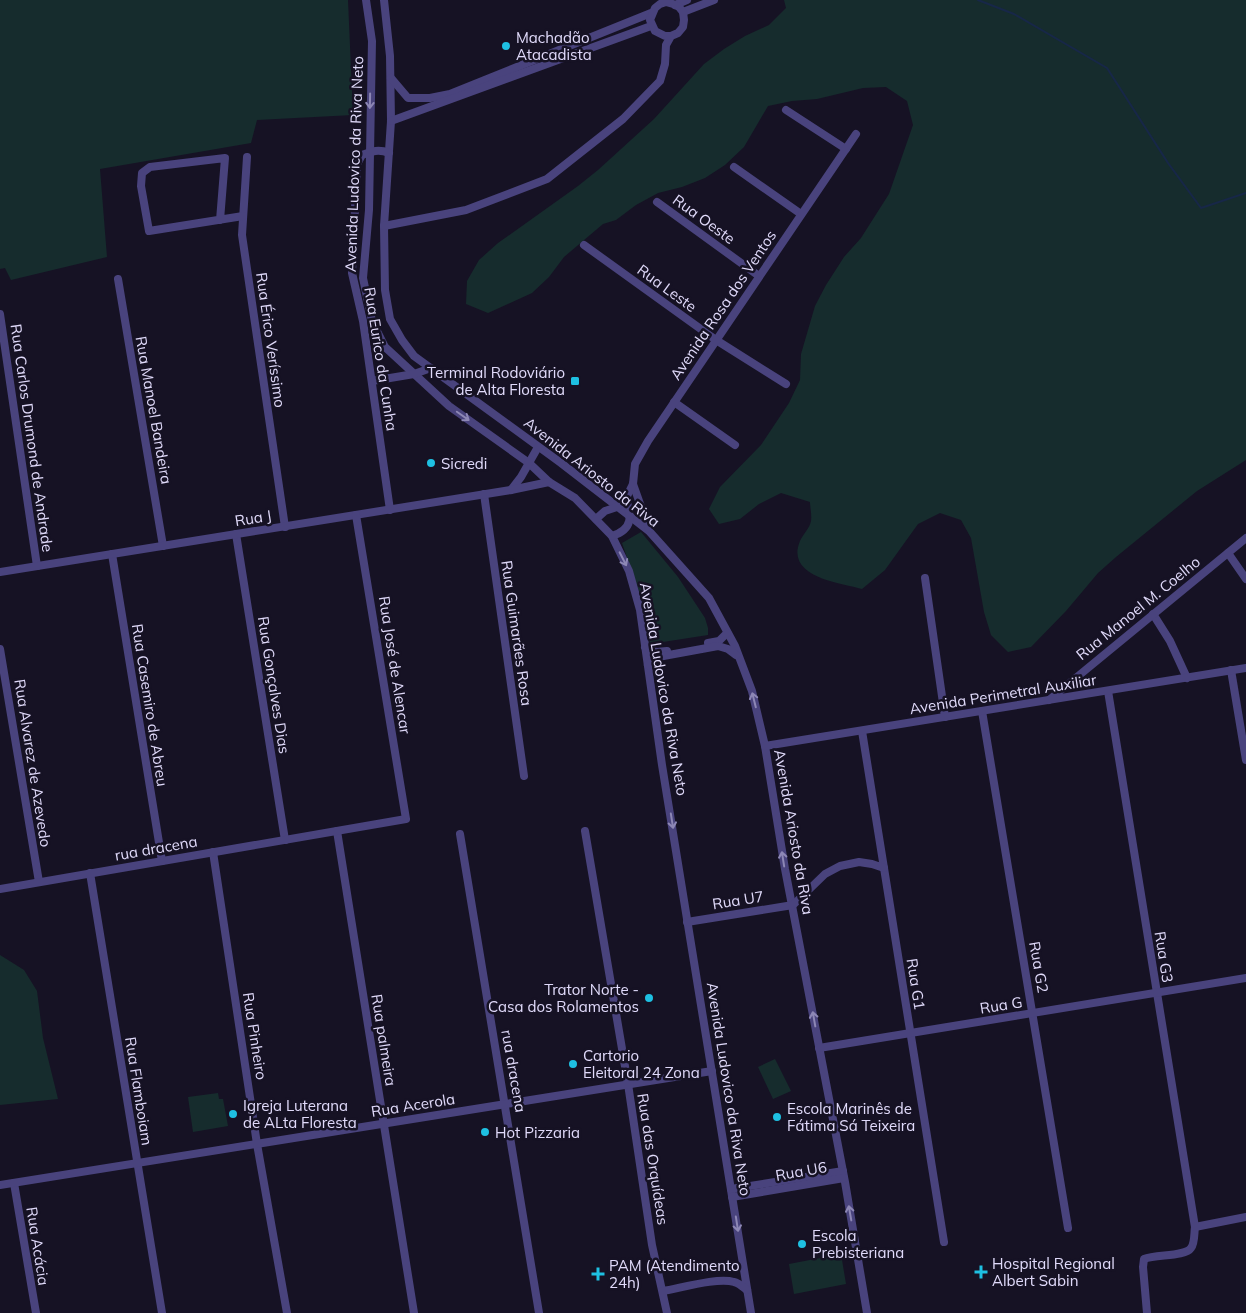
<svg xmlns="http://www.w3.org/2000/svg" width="1246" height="1313" viewBox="0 0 1246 1313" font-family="Mulish,sans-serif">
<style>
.green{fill:#162c2d}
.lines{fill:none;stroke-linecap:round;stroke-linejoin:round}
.stream{stroke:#172748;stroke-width:2}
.minor{stroke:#49437d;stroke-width:8}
.oneway{stroke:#8d87b5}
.poi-dot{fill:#1ec0e2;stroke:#161224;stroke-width:2}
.labels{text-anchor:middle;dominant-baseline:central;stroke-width:5;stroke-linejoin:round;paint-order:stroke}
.poi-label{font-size:15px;fill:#e0dafa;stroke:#161224;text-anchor:start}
.street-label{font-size:15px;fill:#e0dafa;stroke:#161224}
</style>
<rect width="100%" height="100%" fill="#161224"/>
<g class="green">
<polygon points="0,0 348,0 353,115 257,120 251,143 100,169 107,257 11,280 5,268 0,269"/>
<path d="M784,0h462v460l-49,31 -81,66 -18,16 -32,38 -35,36 -23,5 -17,-17 -7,-23 -13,-74 -10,-18 -21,-7 -22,11 -33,46 -23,19c-23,-6 -77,-12 -62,-48 3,-7 10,-13 11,-20 1,-6 -1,-14 -1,-19l-29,-9 -22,11 -19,15 -21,5 -10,-15 11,-22 41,-42 28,-42 11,-23 1,-26 14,-48 11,-21 18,-28 17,-19 28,-44 24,-69 -6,-24 -21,-14 -23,1 -46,11 -25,2 -24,5 -24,41 -19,18 -20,13 -23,9 -24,6 -22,12 -20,15 -13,4 -39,33 -15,20 -17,16 -44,20 -22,-9 1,-23 12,-21 19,-17 80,-57 20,-16 56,-51 50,-55 20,-15 21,-13 24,-11 17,-17z"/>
<polygon points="641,532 678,577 705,618 708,628 708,635 650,644 645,609 622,543"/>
<polygon points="0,955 24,970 37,991 43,1038 58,1099 0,1105"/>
<polygon points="775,1059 791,1091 773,1099 758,1067"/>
<polygon points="218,1093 219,1099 223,1099 228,1126 193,1132 188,1097"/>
<polygon points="841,1254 846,1284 794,1294 789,1264"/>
</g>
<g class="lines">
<polyline class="stream" points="978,0 1014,14 1107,68 1168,163 1201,208 1246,193"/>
<g class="minor">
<polyline points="366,0 372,41 369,210 363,278 372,321 385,347 449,406 529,463 549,482 575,498 612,536 629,571 640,610 662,765 751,1313"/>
<polyline points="384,0 390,56 391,121 384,226 385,290 390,319 402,340 414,356 561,463 649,531 709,598 735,646 752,691 765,746 785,869 845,1182 867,1313"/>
<polyline points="675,5 687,0"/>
<polyline points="683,12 714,0"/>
<polyline points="391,78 408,98 430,98 450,94 651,13"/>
<polyline points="786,110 846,149"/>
<polyline points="391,121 651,26"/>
<path d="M389,153c-10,-4 -17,-2 -27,2l-5,9 -5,109 11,48 27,189"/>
<polyline points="247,157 242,235 285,527"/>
<polyline points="734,167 801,214"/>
<polyline points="657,202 759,276"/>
<polyline points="220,220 225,158 150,167 142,173 141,186 149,231 243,216"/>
<polyline points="384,226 466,210 547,179 623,119 660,81 665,64 666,45 671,36 678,33 683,27 684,20 683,12 679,7 673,4 666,2 660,4 655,8 650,20 655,31 665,36 671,36"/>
<polyline points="584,245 716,340 786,384"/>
<polyline points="118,279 163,546"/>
<polyline points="0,314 37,566"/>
<polyline points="372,381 414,374 431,368"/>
<polyline points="674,402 735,445"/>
<polyline points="633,484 649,529"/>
<polyline points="511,490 521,477 538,447"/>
<polyline points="484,494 524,776"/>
<polyline points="596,519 605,511 617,507 626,498 633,484 635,464 648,441 856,134"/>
<polyline points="236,534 285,840"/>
<path d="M612,536c22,-7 19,-20 14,-38"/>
<polyline points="1228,553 1246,579"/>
<polyline points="112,554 162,861"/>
<polyline points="0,572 511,490 549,482"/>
<polyline points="925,578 945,717"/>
<polyline points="1153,614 1170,641 1187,678"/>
<polyline points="708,643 719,641 727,633"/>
<polyline points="645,647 656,652 667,651"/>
<polyline points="0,649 39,882"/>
<polyline points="648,665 654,659 658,657 718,646 728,649 736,655"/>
<polyline points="1231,670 1246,760"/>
<path d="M1108,691l87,536c-1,6 0,16 -4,21 -6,9 -35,6 -47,11l-1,8 4,46"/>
<polyline points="1049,700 1246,538"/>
<polyline points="982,711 1068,1228"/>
<polyline points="862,731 944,1242"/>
<polyline points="765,746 1246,668"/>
<polyline points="337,831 414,1313"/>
<polyline points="585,831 628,1084 652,1245 667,1313"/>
<polyline points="460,834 539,1313"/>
<polyline points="213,852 257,1144 287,1313"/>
<polyline points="90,873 162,1313"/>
<polyline points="0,889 406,819 356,515"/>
<polyline points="687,922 793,905 825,874 840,866 859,862 872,864 884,868"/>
<polyline points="819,1048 1246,978"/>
<polyline points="14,1183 36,1313"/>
<polyline points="0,1185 712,1071"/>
<polyline points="731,1189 843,1171"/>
<polyline points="732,1197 844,1178"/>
<polyline points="1195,1227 1246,1217"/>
<path d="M663,1291c18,-3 55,-14 71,-9 5,1 9,5 13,8"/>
</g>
</g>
<defs><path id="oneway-shaft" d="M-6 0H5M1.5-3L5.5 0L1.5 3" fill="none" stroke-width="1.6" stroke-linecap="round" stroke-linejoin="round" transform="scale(1.25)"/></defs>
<g class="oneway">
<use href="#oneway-shaft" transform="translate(370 101) rotate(91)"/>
<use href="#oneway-shaft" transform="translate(463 416) rotate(35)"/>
<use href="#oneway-shaft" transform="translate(623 559) rotate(63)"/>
<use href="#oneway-shaft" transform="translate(754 700) rotate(-104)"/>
<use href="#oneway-shaft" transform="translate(672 821) rotate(81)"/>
<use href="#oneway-shaft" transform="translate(783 859) rotate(-99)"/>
<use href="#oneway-shaft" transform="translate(814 1019) rotate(-100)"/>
<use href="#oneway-shaft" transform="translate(850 1213) rotate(-100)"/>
<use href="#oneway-shaft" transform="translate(737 1224) rotate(81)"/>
</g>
<g class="poi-dot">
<circle cx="506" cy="46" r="5"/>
<rect x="570" y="376" width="10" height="10" rx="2.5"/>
<circle cx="431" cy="463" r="5"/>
<circle cx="649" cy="998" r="5"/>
<circle cx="573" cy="1064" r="5"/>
<circle cx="233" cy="1114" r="5"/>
<circle cx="777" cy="1117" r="5"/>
<circle cx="485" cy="1132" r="5"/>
<circle cx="802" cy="1244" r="5"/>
<path d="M978.5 1264.5h5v5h5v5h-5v5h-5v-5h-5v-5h5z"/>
<path d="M595.5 1266.5h5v5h5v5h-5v5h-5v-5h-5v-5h5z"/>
</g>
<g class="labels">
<g class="poi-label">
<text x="516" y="37">Machadão<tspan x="516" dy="17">Atacadista</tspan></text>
<text x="565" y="372" text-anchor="end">Terminal Rodoviário<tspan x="565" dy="17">de Alta Floresta</tspan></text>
<text x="441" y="463">Sicredi</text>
<text x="639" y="989" text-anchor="end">Trator Norte -<tspan x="639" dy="17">Casa dos Rolamentos</tspan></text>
<text x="583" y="1055">Cartorio<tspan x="583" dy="17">Eleitoral 24 Zona</tspan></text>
<text x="243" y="1105">Igreja Luterana<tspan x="243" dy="17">de ALta Floresta</tspan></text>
<text x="787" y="1108">Escola Marinês de<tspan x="787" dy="17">Fátima Sá Teixeira</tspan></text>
<text x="495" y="1132">Hot Pizzaria</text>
<text x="812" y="1235">Escola<tspan x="812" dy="17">Prebisteriana</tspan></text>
<text x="992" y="1263">Hospital Regional<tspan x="992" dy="17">Albert Sabin</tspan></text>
<text x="609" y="1265">PAM (Atendimento<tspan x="609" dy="17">24h)</tspan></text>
</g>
<g class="street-label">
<text transform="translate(354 164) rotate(-88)">Avenida Ludovico da Riva Neto</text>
<text transform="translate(704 219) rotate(36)">Rua Oeste</text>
<text transform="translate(667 288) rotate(36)">Rua Leste</text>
<text transform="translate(723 305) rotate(-56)">Avenida Rosa dos Ventos</text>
<text transform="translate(271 340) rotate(82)">Rua Érico Veríssimo</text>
<text transform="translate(381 359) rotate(81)">Rua Eurico da Cunha</text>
<text transform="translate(154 410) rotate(80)">Rua Manoel Bandeira</text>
<text transform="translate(32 438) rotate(82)">Rua Carlos Drumond de Andrade</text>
<text transform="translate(592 472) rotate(38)">Avenida Ariosto da Riva</text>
<text transform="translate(253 518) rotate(-9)">Rua J</text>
<text transform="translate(1138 608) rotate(-39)">Rua Manoel M. Coelho</text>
<text transform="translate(517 633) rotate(82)">Rua Guimarães Rosa</text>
<text transform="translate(395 665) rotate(81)">Rua José de Alencar</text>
<text transform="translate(274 685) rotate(81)">Rua Gonçalves Dias</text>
<text transform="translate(664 689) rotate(80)">Avenida Ludovico da Riva Neto</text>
<text transform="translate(1003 694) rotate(-9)">Avenida Perimetral Auxiliar</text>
<text transform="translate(150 705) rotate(81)">Rua Casemiro de Abreu</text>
<text transform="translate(33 763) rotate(81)">Rua Alvarez de Azevedo</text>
<text transform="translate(794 832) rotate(80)">Avenida Ariosto da Riva</text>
<text transform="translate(156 848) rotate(-10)">rua dracena</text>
<text transform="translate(738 900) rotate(-9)">Rua U7</text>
<text transform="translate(1164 957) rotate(81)">Rua G3</text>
<text transform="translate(1039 967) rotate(80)">Rua G2</text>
<text transform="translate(916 984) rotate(81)">Rua G1</text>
<text transform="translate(1001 1005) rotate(-9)">Rua G</text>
<text transform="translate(255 1036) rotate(81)">Rua Pinheiro</text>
<text transform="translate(384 1040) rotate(81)">Rua palmeira</text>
<text transform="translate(514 1071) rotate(80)">rua dracena</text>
<text transform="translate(729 1089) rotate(81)">Avenida Ludovico da Riva Neto</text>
<text transform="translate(139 1091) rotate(81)">Rua Flamboiam</text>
<text transform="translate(413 1105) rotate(-9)">Rua Acerola</text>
<text transform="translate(653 1159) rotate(81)">Rua das Orquídeas</text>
<text transform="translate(801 1171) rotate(-10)">Rua U6</text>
<text transform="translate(38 1246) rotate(81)">Rua Acácia</text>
</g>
</g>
</svg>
